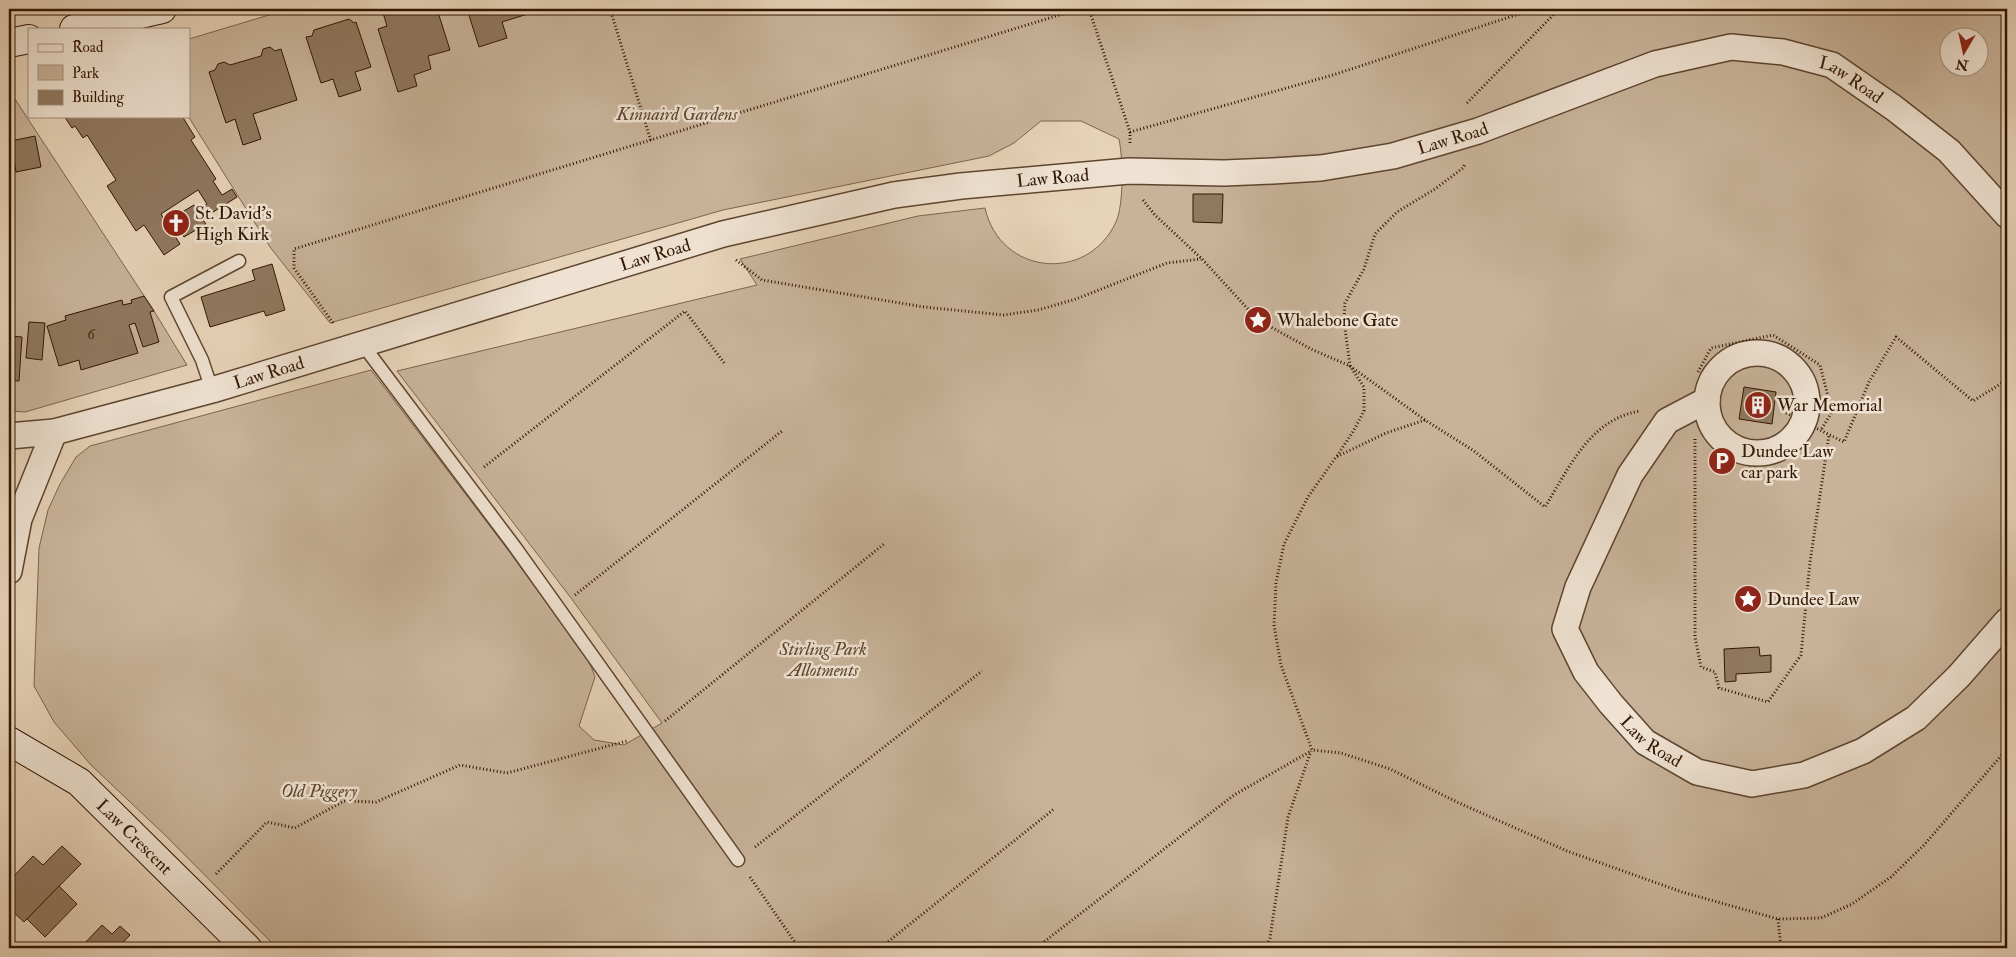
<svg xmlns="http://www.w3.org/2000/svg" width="2016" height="957" viewBox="0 0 2016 957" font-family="'IM FELL Double Pica',serif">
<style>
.green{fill:#c8b39a;stroke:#7c644d;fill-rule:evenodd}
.building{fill:#907860;stroke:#311600}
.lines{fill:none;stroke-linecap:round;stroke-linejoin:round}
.lane-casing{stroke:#5e452e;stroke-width:15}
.street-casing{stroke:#5e452e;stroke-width:28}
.secondary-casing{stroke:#311600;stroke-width:30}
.path{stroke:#311600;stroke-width:3;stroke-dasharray:1 2.5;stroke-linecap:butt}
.lane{stroke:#efe2d2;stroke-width:12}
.street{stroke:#efe2d2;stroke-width:25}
.secondary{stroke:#efe2d2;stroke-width:28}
.labels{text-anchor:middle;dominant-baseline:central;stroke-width:5;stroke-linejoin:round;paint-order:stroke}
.number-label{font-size:15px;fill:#492e18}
.street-label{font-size:18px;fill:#311600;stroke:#efe2d2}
.park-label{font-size:18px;font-style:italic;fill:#5e452e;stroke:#efe2d2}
.poi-label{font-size:18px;fill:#311600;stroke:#efe2d2;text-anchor:start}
</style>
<rect width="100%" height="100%" fill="#e7d3b9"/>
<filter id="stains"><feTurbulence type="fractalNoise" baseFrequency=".004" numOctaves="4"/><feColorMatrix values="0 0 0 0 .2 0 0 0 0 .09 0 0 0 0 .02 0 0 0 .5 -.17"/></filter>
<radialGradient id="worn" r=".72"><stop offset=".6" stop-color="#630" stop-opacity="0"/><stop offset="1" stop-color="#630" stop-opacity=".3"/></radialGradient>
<g class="green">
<path d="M289,9h1718v939h-1730l-112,-113 -74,-70 -37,-43 -20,-36 5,-138 9,-38 12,-26 16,-27 14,-11 281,-76 134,176 84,115 6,16 -16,49 15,14 30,5 38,-22 -91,-125 -174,-227 360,-86 -17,-26 178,-43 67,-8c15,67 102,76 131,14 8,-18 7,-63 3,-83l-38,-18h-40l-27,22 -25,13 -266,54 -393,113 -60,-76 -82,-131 1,-77zM1948,38h30v30h-30z"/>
<polygon points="9,90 154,311 187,365 25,412 9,411"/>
</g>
<g class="building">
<polygon points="397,9 437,9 450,50 428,56 431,69 414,75 417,86 398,92 378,29 387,26 383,13"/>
<polygon points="467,9 529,9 531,13 502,22 507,38 479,47"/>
<polygon points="349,19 354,23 356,22 371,67 355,72 361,90 339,97 333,79 321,83 306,37 312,36 314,30"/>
<polygon points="270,47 275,51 281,49 297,100 253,114 261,139 243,145 235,119 226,123 209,72 215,70 218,64 224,62 230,65 261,56 263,49"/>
<polygon points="64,116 182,116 195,137 191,140 216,179 213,181 222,195 232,189 237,197 202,219 206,224 184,237 172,218 194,205 197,210 207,204 198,190 161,214 180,244 164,255 144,225 136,231 107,186 116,180 87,135 83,138 75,126 72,128"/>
<polygon points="35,136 41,167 16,172 11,141"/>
<polygon points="1193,194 1223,194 1222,223 1193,222"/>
<polygon points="272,264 285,310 266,316 264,311 210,327 201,297 255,280 252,270"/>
<polygon points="144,296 154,311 150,312 159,342 143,347 135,323 129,325 138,353 81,370 79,360 59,366 47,326 66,320 65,316 122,300 123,305 132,303 131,300"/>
<polygon points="29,322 45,323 42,360 26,358"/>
<polygon points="9,336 22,337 19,381 9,380"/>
<polygon points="1744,387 1776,392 1772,424 1739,419"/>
<polygon points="1759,647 1760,656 1771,655 1771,672 1736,674 1736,681 1725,682 1724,649"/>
<polygon points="62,846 81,864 24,922 9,908 9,881 33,856 43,865"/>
<polygon points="59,886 77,904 45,937 27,919"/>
<polygon points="102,925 112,934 120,926 130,935 118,948 80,948"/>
</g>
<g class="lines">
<g class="lane-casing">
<g id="lane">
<polyline points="363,345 515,547 738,860"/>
<polyline points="212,390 202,360 171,297 239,261"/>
</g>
</g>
<g class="street-casing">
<g id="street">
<circle cx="1757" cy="403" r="50"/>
<path id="s1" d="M1707,400l-40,21 -37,54 -52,112 -13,42 21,43 25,32 34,38 52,30 55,12 52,-9 59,-24 53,-33 43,-42 48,-55"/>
<path id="s2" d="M9,436l45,-4 158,-42 511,-156 171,-39 67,-9 168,-15 95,2 49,-2 48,-3 72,-12 85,-25 177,-67 76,-17 52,5 49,13 62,43 55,43 58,64"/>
<polyline points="9,571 19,519 54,432"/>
</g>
</g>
<g class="secondary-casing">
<g id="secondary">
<polyline points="74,29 162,9"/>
<polyline points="9,43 29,39"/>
<path id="s3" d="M9,741l70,41 168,166"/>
</g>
</g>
<g class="path">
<polyline points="610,9 651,141"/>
<polyline points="1089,9 1130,132 1333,75 1531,10"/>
<polyline points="2001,9 2007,25"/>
<polyline points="1467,103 1559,9"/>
<polyline points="1130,143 1130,132"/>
<path d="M1143,200l12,15 47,44 56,61 53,29 39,17 75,54 49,31 71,56c24,-39 45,-88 95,-96"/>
<polyline points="736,260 762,280 924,307 1004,315 1038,310 1076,299 1167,263 1201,259"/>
<polyline points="333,323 294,268 294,249 1079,9"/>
<polyline points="1698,372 1711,348 1773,335 1820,365 1832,412 1821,430"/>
<polyline points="1786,413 1844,442 1869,382 1896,337 1973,401 2007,380"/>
<polyline points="1425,420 1386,433 1336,457 1308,497 1284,544 1276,583 1274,625 1281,665 1312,750 1341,753 1390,769 1459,803 1567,851 1682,892 1778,919 1821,918 1852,904 1891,877 1924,845 2007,749"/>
<polyline points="1695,439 1695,637 1701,667 1715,672 1719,688 1768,702 1801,655 1810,562 1829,435"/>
<polyline points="1337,456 1354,430 1364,411 1364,387 1350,366 1344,321 1345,303 1364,269 1375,234 1397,212 1435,189 1463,168 1465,164"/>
<polyline points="484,467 685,311 725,364"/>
<polyline points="575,595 782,431"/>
<polyline points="665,721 884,544"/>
<polyline points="755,847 982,671"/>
<polyline points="216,874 267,822 295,828 344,801 376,802 460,765 507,773 627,741"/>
<polyline points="750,877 799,948"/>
<polyline points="1778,919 1781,948"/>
<polyline points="880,948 1054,809"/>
<polyline points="1036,948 1234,795 1311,751"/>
<polyline points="1265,948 1270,938 1288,817 1311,751"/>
</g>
<use href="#lane" class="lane"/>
<use href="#street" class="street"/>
<use href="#secondary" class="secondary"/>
</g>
<defs>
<g id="church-disc" transform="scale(1.4375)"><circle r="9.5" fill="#8f2418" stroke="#efe2d2"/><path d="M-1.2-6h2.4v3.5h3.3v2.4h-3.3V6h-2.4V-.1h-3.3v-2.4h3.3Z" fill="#fff"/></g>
<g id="sight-disc" transform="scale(1.4375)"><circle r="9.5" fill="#8f2418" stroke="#efe2d2"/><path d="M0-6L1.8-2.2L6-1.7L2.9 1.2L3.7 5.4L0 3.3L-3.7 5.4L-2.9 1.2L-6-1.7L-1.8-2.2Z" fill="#fff"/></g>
<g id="building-disc" transform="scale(1.4375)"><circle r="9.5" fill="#8f2418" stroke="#efe2d2"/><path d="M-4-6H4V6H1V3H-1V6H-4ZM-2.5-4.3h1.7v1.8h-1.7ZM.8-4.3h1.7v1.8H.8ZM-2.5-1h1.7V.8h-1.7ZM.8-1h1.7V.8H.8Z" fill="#fff"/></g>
<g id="parking-disc" transform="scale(1.4375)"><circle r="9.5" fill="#8f2418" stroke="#efe2d2"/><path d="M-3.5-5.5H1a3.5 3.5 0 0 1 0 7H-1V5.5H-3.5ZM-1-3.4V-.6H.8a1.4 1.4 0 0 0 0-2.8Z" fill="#fff"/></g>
</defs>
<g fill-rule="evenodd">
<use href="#church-disc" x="176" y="223"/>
<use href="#sight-disc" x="1258" y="320"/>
<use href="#building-disc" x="1758" y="405"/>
<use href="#parking-disc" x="1722" y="461"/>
<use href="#sight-disc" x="1748" y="599"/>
</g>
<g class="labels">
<g class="number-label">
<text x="91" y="334">6</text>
</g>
<g class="street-label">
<text stroke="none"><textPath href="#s2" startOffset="1902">Law Road</textPath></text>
<text stroke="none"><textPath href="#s2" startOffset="1482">Law Road</textPath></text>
<text stroke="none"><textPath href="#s2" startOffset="1078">Law Road</textPath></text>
<text stroke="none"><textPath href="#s2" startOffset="672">Law Road</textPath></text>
<text stroke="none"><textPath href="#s2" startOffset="268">Law Road</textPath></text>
<text stroke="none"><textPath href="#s1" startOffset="422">Law Road</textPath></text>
<text stroke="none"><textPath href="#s3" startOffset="159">Law Crescent</textPath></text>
</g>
<g class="park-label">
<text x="677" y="114">Kinnaird Gardens</text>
<text x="823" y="649">Stirling Park<tspan x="823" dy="21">Allotments</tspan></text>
<text x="319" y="791">Old Piggery</text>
</g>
<g class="poi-label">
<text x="195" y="213">St. David's<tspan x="195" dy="21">High Kirk</tspan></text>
<text x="1277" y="320">Whalebone Gate</text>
<text x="1777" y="405">War Memorial</text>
<text x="1741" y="451">Dundee Law<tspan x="1741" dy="21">car park</tspan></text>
<text x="1767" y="599">Dundee Law</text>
</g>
</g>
<rect width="2016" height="957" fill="none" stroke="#e7d3b9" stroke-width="30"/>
<rect x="10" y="10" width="1996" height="937" fill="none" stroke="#311600" stroke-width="2.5"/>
<rect x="15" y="15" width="1986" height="927" fill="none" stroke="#311600"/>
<rect x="28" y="28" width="162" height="90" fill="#efe2d2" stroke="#a3907e"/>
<rect x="38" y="44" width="25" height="8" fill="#efe2d2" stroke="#a3907e"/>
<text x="72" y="52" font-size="15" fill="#311600">Road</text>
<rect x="38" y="65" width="25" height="15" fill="#c8b39a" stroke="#a3907e"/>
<text x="72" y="78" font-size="15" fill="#311600">Park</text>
<rect x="38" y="90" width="25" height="15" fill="#907860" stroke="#a3907e"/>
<text x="72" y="102" font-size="15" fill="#311600">Building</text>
<g transform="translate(1964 52) rotate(189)"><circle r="24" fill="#efe2d2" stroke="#a3907e"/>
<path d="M0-4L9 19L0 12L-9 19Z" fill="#8f2418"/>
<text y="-8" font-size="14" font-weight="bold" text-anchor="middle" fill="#311600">N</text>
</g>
<rect width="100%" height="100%" filter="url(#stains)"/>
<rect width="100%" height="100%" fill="url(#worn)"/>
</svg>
